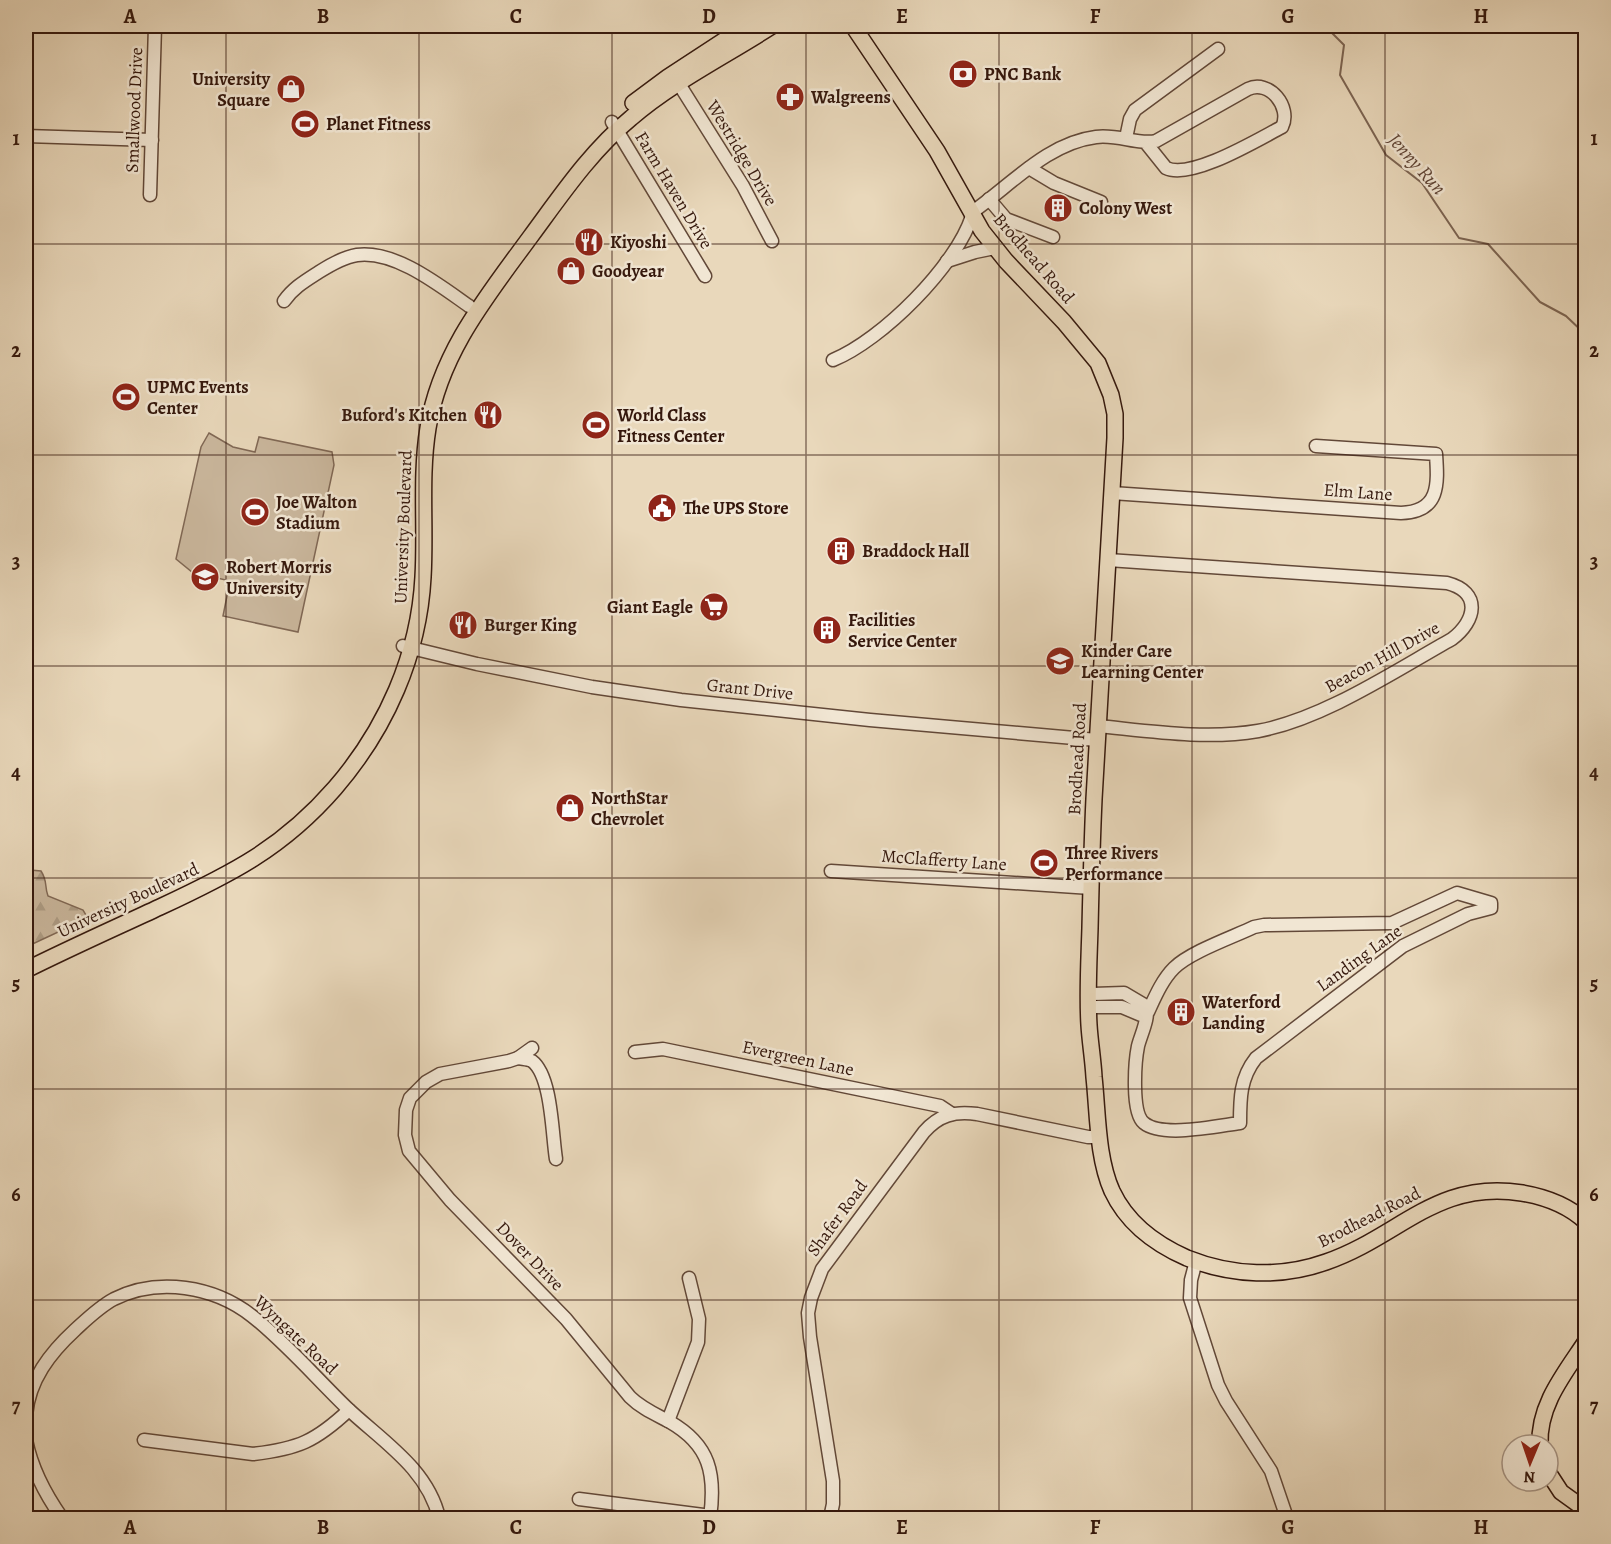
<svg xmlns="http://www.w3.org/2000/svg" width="1611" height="1544" viewBox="0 0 1611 1544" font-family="Alegreya,serif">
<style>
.forest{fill:url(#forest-firs);stroke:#806855;stroke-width:1.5}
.garden{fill:#cab79d;stroke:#806855;stroke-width:1.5}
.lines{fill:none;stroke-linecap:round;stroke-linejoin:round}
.stream{stroke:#7c6452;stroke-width:2}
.minor-casing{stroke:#624838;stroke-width:15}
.major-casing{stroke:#35180d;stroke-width:18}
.minor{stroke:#f1e6d3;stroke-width:12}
.major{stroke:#e9d8bb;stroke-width:15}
.grid{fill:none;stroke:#35180d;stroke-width:1.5;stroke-opacity:0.55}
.labels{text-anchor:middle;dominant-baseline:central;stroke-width:5;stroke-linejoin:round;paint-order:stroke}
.poi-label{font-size:18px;font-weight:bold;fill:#35180d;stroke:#f1e6d3;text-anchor:start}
.street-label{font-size:18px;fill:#35180d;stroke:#f1e6d3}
.water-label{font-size:20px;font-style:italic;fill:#5f4435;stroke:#f1e6d3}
.neatline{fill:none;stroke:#35180d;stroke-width:2}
.grid-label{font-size:20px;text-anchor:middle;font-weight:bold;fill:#35180d}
</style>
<defs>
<pattern id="forest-firs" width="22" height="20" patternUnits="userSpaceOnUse" patternTransform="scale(1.5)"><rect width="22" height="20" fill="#cab79d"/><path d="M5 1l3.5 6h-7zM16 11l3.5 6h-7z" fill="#ae9d86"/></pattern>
</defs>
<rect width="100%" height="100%" fill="#e9d8bb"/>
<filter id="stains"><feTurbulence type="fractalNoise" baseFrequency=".00333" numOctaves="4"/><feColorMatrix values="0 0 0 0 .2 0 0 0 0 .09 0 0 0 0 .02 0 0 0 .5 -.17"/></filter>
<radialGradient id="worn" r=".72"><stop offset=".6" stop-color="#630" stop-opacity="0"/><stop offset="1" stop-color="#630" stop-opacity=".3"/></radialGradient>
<path class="forest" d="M30,870l11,1c7,11 3,14 7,25l35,14 3,5 -2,5 -58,27v-75z"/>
<polygon class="garden" points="209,433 233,447 255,452 259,437 332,452 334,465 298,632 223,616 230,581 192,572 176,559 201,447"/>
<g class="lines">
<polyline class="stream" points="1325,26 1344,45 1340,75 1386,155 1422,183 1459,238 1488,244 1540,302 1566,316 1586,335"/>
<g class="minor-casing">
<g id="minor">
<polyline points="679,84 743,186 772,241"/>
<polyline points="612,122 705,276"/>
<polyline points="26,136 152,140"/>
<polyline points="1126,138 1130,119 1135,110 1218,49"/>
<polyline points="1029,168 1054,183 1101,202"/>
<polyline points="150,195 155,26"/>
<polyline points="989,199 1006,219 1053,237"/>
<path d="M971,213c39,-27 76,-70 125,-76 22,-3 42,8 60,4l92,-52c21,-10 44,18 34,38 -25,13 -91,53 -116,41l-20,-25"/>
<polyline points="947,261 975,252 995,248"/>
<path d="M284,301c9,-13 21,-20 35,-29 11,-7 25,-15 38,-17 38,-5 82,30 112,51"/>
<path d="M833,360c49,-20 123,-94 139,-144"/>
<path d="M1112,493l289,20c39,-1 37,-29 35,-59l-120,-8"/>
<polyline points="403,646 477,664 592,687 681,700 870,720 1097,740"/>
<path d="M1098,726c51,5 108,14 160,5 65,-12 135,-59 194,-92 24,-18 30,-47 -5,-56l-339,-23"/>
<polyline points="831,871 1091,888"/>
<path d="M1148,1012c7,-15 14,-32 26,-44 16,-16 59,-31 80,-41l10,-2 128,-2 65,-30 34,10v5l-23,6 -65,32 -147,112c-16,20 -16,41 -16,65 -23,3 -78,15 -96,0 -13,-10 -9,-62 -6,-77 3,-12 12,-29 8,-40l-22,-13 -31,1 -5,6 5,7h29l19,8 7,-3"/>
<path d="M532,1048l-14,10 -9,3 -69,13 -14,8 -16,16 -4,12 -1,25 4,16 41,49 116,119 64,78c11,11 25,17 40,25 40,23 46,52 40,96"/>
<polyline points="635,1052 663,1049 940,1106 952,1114"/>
<path d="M518,1058c4,1 10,1 14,3 20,15 20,74 24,98"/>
<polyline points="1196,1261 1191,1280 1190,1298 1218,1385 1226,1401 1271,1471 1287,1518"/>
<path d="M26,1415c3,-35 24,-62 49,-85 12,-11 24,-23 39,-31 44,-22 100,-13 138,17 33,26 65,63 95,92 35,33 81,61 92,110"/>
<polyline points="668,1421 698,1342 699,1319 689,1278"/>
<path d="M26,1440c6,30 19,54 36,78"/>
<path d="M144,1440l109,14c45,-5 63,-13 96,-44"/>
<polyline points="579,1499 711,1516"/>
<path d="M830,1518l3,-14v-23l-23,-144 -2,-24 3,-15 11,-29 102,-137c15,-17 30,-21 53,-18l111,23h12"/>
</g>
</g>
<g class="major-casing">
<g id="major">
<path d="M853,26l84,125 45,80 24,30 58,61 34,41 13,32 4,19v24c-7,121 -15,241 -21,361 -2,43 -3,86 -4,129 -1,33 -3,65 -1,97 1,17 4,34 5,52 4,37 3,80 18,114 15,32 43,53 75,67 45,18 94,20 139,4 73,-25 111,-83 196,-69 24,4 46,12 64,29"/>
<polyline points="633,103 668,77 746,26"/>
<path d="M26,970c44,-22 89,-42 134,-63 71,-33 123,-59 175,-119 51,-59 84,-133 88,-211 3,-50 -3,-100 5,-149 12,-75 59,-132 103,-192 31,-42 60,-85 100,-118 40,-35 96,-63 141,-92"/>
<path d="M1540,1445c-2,-40 25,-72 46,-104"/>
<polyline points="1548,1472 1561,1492 1586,1510"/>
</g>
</g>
<use href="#minor" class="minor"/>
<use href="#major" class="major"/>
</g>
<path class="grid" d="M226,26v1492M419,26v1492M612,26v1492M806,26v1492M999,26v1492M1192,26v1492M1385,26v1492M26,244h1560M26,455h1560M26,666h1560M26,878h1560M26,1089h1560M26,1300h1560"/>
<defs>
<g id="bank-disc" transform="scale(1.5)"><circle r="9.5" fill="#8f2418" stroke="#f1e6d3"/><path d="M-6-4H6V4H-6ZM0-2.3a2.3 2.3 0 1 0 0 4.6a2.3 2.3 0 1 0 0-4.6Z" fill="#fff"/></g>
<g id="shop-disc" transform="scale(1.5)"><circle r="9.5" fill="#8f2418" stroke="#f1e6d3"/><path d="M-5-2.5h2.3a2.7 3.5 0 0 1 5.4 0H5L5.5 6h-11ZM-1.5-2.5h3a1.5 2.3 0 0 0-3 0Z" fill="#fff"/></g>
<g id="pharmacy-disc" transform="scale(1.5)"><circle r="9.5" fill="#8f2418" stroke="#f1e6d3"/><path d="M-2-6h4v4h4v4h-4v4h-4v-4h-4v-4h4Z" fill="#fff"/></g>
<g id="stadium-disc" transform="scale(1.5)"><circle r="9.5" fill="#8f2418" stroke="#f1e6d3"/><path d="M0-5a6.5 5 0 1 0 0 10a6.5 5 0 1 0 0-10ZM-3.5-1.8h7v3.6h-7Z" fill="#fff"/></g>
<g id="building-disc" transform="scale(1.5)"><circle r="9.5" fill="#8f2418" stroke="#f1e6d3"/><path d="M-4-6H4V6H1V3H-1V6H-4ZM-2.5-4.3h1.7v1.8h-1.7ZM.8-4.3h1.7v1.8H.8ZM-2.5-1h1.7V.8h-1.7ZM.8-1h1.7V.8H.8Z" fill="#fff"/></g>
<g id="restaurant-disc" transform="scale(1.5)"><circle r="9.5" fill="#8f2418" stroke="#f1e6d3"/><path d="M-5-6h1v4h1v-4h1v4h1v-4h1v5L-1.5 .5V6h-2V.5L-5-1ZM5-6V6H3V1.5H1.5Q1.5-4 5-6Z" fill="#fff"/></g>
<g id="civic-disc" transform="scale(1.5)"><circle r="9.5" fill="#8f2418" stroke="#f1e6d3"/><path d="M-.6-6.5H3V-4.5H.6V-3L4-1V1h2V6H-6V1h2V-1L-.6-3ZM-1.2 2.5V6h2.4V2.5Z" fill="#fff"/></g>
<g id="university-disc" transform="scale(1.5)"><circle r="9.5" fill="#8f2418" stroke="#f1e6d3"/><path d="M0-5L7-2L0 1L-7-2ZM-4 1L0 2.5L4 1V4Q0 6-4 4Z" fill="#fff"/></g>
<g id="supermarket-disc" transform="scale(1.5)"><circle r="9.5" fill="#8f2418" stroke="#f1e6d3"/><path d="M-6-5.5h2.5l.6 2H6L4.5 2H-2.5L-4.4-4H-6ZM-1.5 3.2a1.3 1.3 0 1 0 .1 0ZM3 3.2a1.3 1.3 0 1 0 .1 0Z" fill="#fff"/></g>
<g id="school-disc" transform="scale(1.5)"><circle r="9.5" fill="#8f2418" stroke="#f1e6d3"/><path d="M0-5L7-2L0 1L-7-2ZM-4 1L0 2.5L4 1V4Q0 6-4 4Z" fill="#fff"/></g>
</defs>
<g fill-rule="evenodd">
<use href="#bank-disc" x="963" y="74"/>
<use href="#shop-disc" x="291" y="89"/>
<use href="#pharmacy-disc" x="790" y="97"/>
<use href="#stadium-disc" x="305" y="124"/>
<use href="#building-disc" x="1058" y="208"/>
<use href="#restaurant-disc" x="589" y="242"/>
<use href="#shop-disc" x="571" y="271"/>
<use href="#stadium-disc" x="126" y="397"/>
<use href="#restaurant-disc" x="488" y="415"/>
<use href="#stadium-disc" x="596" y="425"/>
<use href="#civic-disc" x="662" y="508"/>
<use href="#stadium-disc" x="255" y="512"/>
<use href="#building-disc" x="841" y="551"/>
<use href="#university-disc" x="205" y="577"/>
<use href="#supermarket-disc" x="714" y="607"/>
<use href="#restaurant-disc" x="463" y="625"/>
<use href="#building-disc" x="827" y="630"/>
<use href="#school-disc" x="1060" y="661"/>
<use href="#shop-disc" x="570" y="808"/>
<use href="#stadium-disc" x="1044" y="863"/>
<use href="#building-disc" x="1181" y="1012"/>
</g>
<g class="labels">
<g class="poi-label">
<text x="984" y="74">PNC Bank</text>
<text x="270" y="79" text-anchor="end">University<tspan x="270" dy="21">Square</tspan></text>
<text x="811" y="97">Walgreens</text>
<text x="326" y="124">Planet Fitness</text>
<text x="1079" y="208">Colony West</text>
<text x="610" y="242">Kiyoshi</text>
<text x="592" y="271">Goodyear</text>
<text x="147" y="387">UPMC Events<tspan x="147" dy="21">Center</tspan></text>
<text x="467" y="415" text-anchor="end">Buford's Kitchen</text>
<text x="617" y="415">World Class<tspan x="617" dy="21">Fitness Center</tspan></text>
<text x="276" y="502">Joe Walton<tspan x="276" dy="21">Stadium</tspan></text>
<text x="683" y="508">The UPS Store</text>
<text x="862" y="551">Braddock Hall</text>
<text x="226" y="567">Robert Morris<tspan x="226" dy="21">University</tspan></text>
<text x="693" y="607" text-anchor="end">Giant Eagle</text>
<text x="848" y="620">Facilities<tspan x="848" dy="21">Service Center</tspan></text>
<text x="484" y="625">Burger King</text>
<text x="1081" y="651">Kinder Care<tspan x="1081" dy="21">Learning Center</tspan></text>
<text x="591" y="798">NorthStar<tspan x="591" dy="21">Chevrolet</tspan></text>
<text x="1065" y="853">Three Rivers<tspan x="1065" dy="21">Performance</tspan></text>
<text x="1202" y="1002">Waterford<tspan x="1202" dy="21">Landing</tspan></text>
</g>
<g class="street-label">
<text transform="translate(134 110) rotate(-88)">Smallwood Drive</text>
<text transform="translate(742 153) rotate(59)">Westridge Drive</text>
<text transform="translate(674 190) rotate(59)">Farm Haven Drive</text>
<text transform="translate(1034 258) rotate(49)">Brodhead Road</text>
<text transform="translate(1358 492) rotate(4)">Elm Lane</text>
<text transform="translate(403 527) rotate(-88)">University Boulevard</text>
<text transform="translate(1382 657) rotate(-29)">Beacon Hill Drive</text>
<text transform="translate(750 689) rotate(6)">Grant Drive</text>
<text transform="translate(1077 759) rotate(-87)">Brodhead Road</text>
<text transform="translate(944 860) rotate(4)">McClafferty Lane</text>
<text transform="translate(128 900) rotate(-25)">University Boulevard</text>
<text transform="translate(1359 958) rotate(-36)">Landing Lane</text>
<text transform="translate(798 1058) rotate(12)">Evergreen Lane</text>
<text transform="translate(1369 1217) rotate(-27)">Brodhead Road</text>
<text transform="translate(837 1218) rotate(-54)">Shafer Road</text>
<text transform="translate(530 1256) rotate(46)">Dover Drive</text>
<text transform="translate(296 1335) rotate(43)">Wyngate Road</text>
</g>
<g class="water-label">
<text transform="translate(1417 164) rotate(48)">Jenny Run</text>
</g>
</g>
<rect width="1611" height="1544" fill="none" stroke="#e9d8bb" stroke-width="66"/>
<g transform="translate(1530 1463) rotate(182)"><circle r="28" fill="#f1e6d3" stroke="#a69484" stroke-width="1.5"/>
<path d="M0-4.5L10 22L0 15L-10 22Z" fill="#8f2418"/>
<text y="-9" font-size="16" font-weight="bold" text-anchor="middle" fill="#35180d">N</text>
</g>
<rect x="33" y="33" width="1545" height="1478" class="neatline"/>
<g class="grid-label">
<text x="130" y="23">A</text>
<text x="323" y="23">B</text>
<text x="516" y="23">C</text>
<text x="709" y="23">D</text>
<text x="902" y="23">E</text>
<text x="1095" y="23">F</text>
<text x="1288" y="23">G</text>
<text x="1481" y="23">H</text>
<text x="16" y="145">1</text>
<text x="1594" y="145">1</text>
<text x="16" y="357">2</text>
<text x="1594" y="357">2</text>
<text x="16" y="568">3</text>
<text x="1594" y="568">3</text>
<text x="16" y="779">4</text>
<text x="1594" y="779">4</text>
<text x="16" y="990">5</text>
<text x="1594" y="990">5</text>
<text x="16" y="1201">6</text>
<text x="1594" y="1201">6</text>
<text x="16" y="1412">7</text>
<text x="1594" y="1412">7</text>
<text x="130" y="1534">A</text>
<text x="323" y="1534">B</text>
<text x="516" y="1534">C</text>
<text x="709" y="1534">D</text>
<text x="902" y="1534">E</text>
<text x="1095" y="1534">F</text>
<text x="1288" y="1534">G</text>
<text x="1481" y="1534">H</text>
</g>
<rect width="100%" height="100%" filter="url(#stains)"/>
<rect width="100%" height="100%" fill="url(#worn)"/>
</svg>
